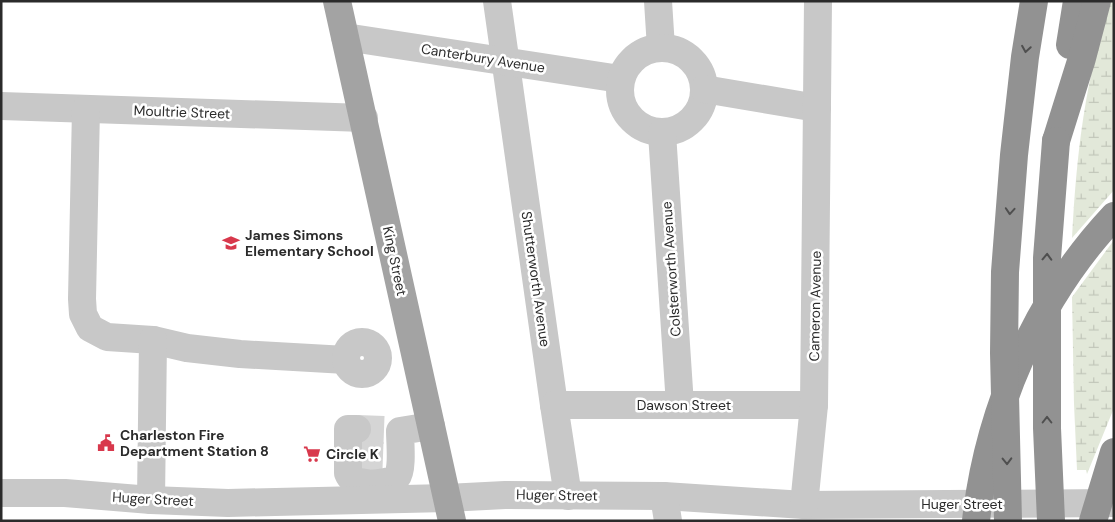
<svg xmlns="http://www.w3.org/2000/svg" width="1115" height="522" viewBox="0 0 1115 522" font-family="'DM Sans',sans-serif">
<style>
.wetland{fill:url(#wetland-marsh)}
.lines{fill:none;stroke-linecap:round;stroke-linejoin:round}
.minor-tunnel{stroke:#d5d5d5;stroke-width:28;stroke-dasharray:28 14;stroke-linecap:butt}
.minor{stroke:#c8c8c8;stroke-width:28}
.major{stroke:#a3a3a3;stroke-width:28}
.highway{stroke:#929292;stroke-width:28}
.highway-bridge{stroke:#929292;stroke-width:28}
.oneway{stroke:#4f4f4f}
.labels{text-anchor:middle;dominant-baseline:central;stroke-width:5;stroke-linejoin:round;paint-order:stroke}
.street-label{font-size:14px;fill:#2b2b2b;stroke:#fff}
.poi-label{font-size:14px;font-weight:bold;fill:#2b2b2b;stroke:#fff;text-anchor:start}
</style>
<defs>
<pattern id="wetland-marsh" width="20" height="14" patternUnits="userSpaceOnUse" patternTransform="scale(1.25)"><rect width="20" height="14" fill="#e2e8d9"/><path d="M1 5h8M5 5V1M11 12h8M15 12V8" fill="none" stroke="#c2c7ba"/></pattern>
</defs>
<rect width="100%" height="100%" fill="#fff"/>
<g class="wetland">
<path d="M1111,1h3v189l-42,48c4,-81 13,-160 39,-237z"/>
<polygon points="1114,240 1114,408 1087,474 1086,470 1077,470 1074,404 1072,297"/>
</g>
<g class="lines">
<g class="minor-tunnel">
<polyline points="357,429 384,430"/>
<polyline points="356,455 383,456"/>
</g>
<g class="minor">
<polyline points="497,1 554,405 568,496"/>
<polyline points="658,1 661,48"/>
<polyline points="345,37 620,79"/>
<circle cx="662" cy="90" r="42"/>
<polyline points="704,89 817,108"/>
<polyline points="1,106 364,118"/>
<polyline points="86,109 82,299 83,314 90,328 107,337 153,340 187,348 240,354 346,360"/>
<polyline points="662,133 680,405"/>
<circle cx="362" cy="358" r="16"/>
<polyline points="554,405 814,405"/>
<path d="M357,429h-9v44c2,5 6,8 12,9 7,2 32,2 37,-5 6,-7 3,-36 3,-46l31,-5"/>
<polyline points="1,493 65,493 151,500 228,503 447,498 505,495 664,496 804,505 1114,503"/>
<polyline points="664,496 668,521"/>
<polyline points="151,500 153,340"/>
<polyline points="804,505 814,405 818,1"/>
</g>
<polyline class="major" points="337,1 452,521"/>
<g class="highway">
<polyline points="1070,45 1077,1"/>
<polyline points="1056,141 1082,58 1097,1"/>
</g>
<g class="highway-bridge">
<path d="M976,521c12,-111 61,-223 138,-305"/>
<polyline points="1008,521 1004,353 1005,272 1014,155 1025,57 1034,1"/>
<polyline points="1051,521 1047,428 1047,258 1056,141"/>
<polyline points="1093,521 1114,452"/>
</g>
</g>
<defs><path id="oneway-chevron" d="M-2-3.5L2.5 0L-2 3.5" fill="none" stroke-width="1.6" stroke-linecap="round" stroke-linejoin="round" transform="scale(1.25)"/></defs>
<g class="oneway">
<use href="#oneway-chevron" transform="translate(1026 49) rotate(99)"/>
<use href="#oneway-chevron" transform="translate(1010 211) rotate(94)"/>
<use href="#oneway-chevron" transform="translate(1047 257) rotate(-88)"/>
<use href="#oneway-chevron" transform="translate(1047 420) rotate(-90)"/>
<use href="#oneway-chevron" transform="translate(1007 461) rotate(89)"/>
</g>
<defs>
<g id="school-bare" transform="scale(1.35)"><path d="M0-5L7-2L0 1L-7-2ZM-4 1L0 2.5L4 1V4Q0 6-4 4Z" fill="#d8384c" stroke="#fff" stroke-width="2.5" paint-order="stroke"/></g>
<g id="civic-bare" transform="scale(1.35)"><path d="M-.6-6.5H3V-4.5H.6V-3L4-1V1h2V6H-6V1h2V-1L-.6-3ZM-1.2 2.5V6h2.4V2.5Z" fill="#d8384c" stroke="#fff" stroke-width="2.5" paint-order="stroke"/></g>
<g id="supermarket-bare" transform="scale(1.35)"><path d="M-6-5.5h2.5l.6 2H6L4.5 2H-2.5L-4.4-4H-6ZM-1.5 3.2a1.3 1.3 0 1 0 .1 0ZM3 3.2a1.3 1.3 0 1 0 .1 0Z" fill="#d8384c" stroke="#fff" stroke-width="2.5" paint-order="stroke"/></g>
</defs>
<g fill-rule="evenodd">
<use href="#school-bare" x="231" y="243"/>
<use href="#civic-bare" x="106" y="443"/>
<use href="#supermarket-bare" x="312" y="454"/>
</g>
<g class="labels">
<g class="street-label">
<text transform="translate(483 58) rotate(9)">Canterbury Avenue</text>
<text transform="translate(182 112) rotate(2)">Moultrie Street</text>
<text transform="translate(395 261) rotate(78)">King Street</text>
<text transform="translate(671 269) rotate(-94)">Colsterworth Avenue</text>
<text transform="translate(536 279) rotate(82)">Shutterworth Avenue</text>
<text transform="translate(815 306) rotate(-89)">Cameron Avenue</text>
<text x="684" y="405">Dawson Street</text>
<text transform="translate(557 495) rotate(1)">Huger Street</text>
<text transform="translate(153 499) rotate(3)">Huger Street</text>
<text x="962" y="504">Huger Street</text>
</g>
<g class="poi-label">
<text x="245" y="235">James Simons<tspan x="245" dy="16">Elementary School</tspan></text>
<text x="120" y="435">Charleston Fire<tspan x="120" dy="16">Department Station 8</tspan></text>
<text x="326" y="454">Circle K</text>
</g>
</g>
<rect width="1115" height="522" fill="none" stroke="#2b2b2b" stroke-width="5"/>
</svg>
